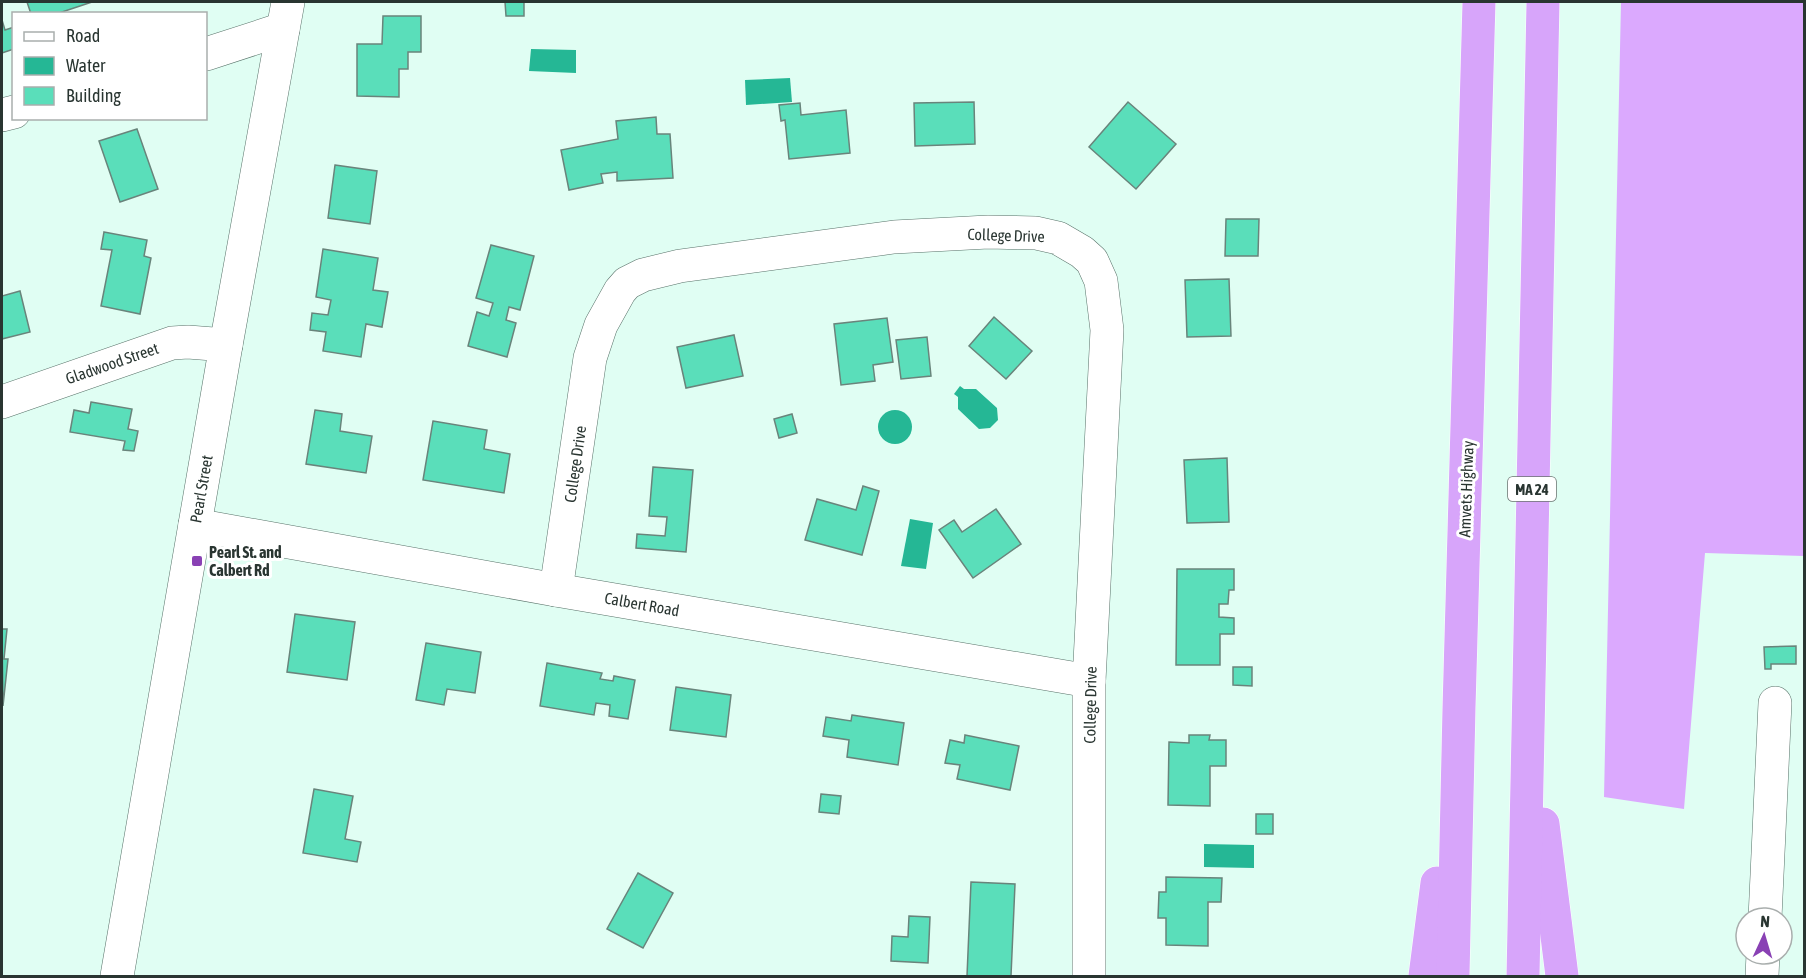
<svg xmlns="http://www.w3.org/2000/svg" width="1806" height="978" viewBox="0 0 1806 978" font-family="'Asap Condensed',sans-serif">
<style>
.forest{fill:#dba9fe}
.water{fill:#25b795}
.building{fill:#5adeba;stroke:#69847b;stroke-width:1.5}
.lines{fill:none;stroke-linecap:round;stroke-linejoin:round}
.minor-casing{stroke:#587269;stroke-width:34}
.highway-casing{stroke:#fff;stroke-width:34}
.minor{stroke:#fff;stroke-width:33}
.highway{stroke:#d7a5fa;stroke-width:33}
.poi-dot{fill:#8941b4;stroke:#fff;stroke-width:2}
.labels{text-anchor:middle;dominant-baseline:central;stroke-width:6;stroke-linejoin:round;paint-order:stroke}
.shield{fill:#fff;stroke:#69726f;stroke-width:1.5}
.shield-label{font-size:15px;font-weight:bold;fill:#293531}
.street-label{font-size:16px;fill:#293531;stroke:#fff}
.poi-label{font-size:16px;font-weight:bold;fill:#293531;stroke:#fff;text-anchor:start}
</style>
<rect width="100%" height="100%" fill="#e0fef3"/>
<polygon class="forest" points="1621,2 1804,2 1804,556 1705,553 1684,809 1604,797"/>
<g class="water">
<polygon points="531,49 576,50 576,73 529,71"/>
<polygon points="790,78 792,102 746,105 745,80"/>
<polygon points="960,386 964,389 976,389 997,408 998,420 990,428 979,429 958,409 958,397 954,394"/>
<circle cx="895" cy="427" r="17"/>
<polygon points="910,519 933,523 926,569 901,566"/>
<polygon points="1204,844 1254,845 1254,868 1204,867"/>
</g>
<g class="building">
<polygon points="27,2 92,2 56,14 31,14"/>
<polygon points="505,2 524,2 524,16 506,16"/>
<polygon points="383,16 421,16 421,52 408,52 408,69 399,69 399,97 357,96 357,44 382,44"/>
<polygon points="2,20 5,30 14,27 14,49 2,53"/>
<polygon points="974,102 975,144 915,146 914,103"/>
<polygon points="1128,102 1176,144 1136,189 1089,147"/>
<polygon points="800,103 801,115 846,110 850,153 789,159 785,120 781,121 779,105"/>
<polygon points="656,117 657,134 670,134 673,178 617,181 617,172 601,174 603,183 569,190 561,150 618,139 616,121"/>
<polygon points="137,129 158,189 120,202 99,141"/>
<polygon points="335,165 377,171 370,224 328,218"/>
<polygon points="1226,219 1259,219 1258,256 1225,256"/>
<polygon points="104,232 147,240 144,256 151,258 140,314 101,306 112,250 101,249"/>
<polygon points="491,245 534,256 520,310 509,307 506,320 516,323 507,357 468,346 477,312 489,316 493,303 476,298"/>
<polygon points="323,249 378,258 373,290 388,292 382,327 366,324 361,357 323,351 326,332 310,330 312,313 328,315 331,300 316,297"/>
<polygon points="1229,279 1231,336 1187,337 1185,280"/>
<polygon points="20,291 30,332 2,339 2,296"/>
<polygon points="994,317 1032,351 1006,379 969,346"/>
<polygon points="887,318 893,362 873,365 875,381 841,385 834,324"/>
<polygon points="734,335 743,376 686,388 677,347"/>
<polygon points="927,337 931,376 901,379 896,340"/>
<polygon points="91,402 132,409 128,429 138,431 134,451 123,450 125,441 70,432 74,410 89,413"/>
<polygon points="315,410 342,414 340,431 372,436 366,473 306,464"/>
<polygon points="792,414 797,433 779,438 774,419"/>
<polygon points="433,421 487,430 484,449 510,454 504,493 423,480"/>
<polygon points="1227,458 1229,522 1187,523 1184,460"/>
<polygon points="653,467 693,470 686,552 636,548 637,534 665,536 667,517 649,516"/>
<polygon points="863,486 879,491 862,555 805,540 817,499 856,510"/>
<polygon points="996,509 1021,544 973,578 939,530 954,520 962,532"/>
<polygon points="1177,569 1234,569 1234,590 1229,590 1228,604 1219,604 1219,617 1234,618 1234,634 1220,634 1220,665 1176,665"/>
<polygon points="295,614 355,622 347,680 287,672"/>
<polygon points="2,629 7,629 4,659 8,659 3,706"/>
<polygon points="426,643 481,652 475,693 447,689 444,705 416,700"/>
<polygon points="1796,646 1796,664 1771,664 1771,669 1765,669 1764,647"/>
<polygon points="547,663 602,673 600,679 613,681 614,676 635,680 628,719 609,716 610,705 596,703 594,715 540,706"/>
<polygon points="1233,667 1252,667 1252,686 1233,685"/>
<polygon points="676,687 731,695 726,737 670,730"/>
<polygon points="852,715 904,723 898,765 847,757 849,740 823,736 826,717 851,721"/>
<polygon points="965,735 1019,746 1010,790 957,779 960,765 945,763 950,740 964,743"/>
<polygon points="1189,735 1210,735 1209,740 1226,740 1226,766 1210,766 1210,806 1168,805 1169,742 1189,743"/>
<polygon points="314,789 353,796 345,839 361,842 357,862 303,853"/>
<polygon points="821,794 841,796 839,814 819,812"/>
<rect x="1256" y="814" width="17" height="20"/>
<polygon points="638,873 673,893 643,948 607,929"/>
<polygon points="1166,877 1222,878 1221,902 1208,902 1208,946 1166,945 1166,918 1158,918 1159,892 1166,892"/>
<polygon points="971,882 1015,884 1011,976 967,976"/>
<polygon points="909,916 930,917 928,963 891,961 892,936 908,937"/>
</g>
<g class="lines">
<g class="minor-casing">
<g id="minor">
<polyline points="206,54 283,29"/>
<polyline points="2,115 14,112"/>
<polyline points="2,402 172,343 188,342 226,345"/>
<polyline points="195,525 556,590 1089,681"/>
<polyline points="556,590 590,358 601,325 620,291 627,283 643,275 680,266 894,237 988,232 1036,233 1058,238 1082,252 1092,261 1101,281 1107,330 1089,681 1089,976"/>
<polyline points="1765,918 1775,703"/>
<polyline points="117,976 226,345 288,2"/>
<polyline points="1762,976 1763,954"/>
</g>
</g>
<g class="highway-casing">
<g id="highway">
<polyline points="1543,824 1562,976"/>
<polyline points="1425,976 1437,883"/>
<polyline points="1453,976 1459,708 1479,2"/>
<polyline points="1523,976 1543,2"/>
</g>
</g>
<use href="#minor" class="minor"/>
<use href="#highway" class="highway"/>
</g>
<rect class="poi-dot" x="191" y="555" width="12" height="12" rx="3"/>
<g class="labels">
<rect class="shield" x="1508" y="477" width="48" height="24" rx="4.5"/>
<g class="shield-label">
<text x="1532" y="489">MA 24</text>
</g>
<g class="street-label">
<text transform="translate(1006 235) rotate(2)">College Drive</text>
<text transform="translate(112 363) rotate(-19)">Gladwood Street</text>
<text transform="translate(575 464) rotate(-82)">College Drive</text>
<text transform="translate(201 489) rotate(-80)">Pearl Street</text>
<text transform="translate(1466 489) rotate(-88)">Amvets Highway</text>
<text transform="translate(642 604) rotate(10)">Calbert Road</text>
<text transform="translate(1090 705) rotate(-89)">College Drive</text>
</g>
<g class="poi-label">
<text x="209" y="552">Pearl St. and<tspan x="209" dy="18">Calbert Rd</tspan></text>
</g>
</g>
<rect width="1806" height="978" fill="none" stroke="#293531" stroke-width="6"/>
<rect x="12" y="12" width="195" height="108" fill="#ffffff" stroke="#a9aead" stroke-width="1.5"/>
<rect x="24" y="32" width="30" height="9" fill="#ffffff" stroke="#a9aead" stroke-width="1.5"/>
<text x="66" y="42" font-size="18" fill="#293531">Road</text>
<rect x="24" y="57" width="30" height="18" fill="#25b795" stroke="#a9aead" stroke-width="1.5"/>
<text x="66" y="72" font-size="18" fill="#293531">Water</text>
<rect x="24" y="87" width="30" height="18" fill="#5adeba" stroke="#a9aead" stroke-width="1.5"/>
<text x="66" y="102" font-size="18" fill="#293531">Building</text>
<g transform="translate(1764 936) rotate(4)"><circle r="28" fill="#ffffff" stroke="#a9aead" stroke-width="1.5"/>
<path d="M0-4.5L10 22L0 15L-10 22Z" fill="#8941b4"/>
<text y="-9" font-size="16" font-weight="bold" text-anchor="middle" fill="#293531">N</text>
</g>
</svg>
